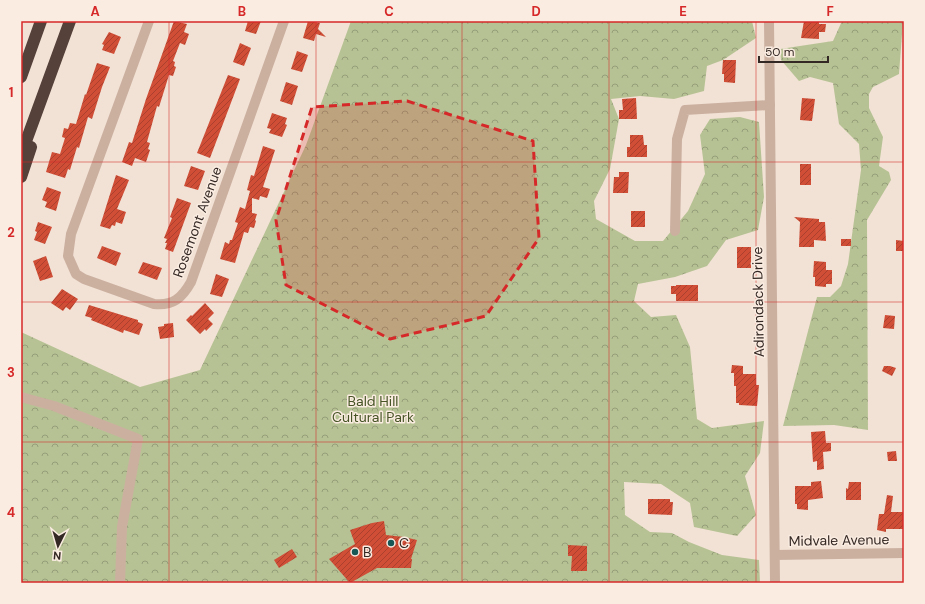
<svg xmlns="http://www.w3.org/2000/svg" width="925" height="604" viewBox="0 0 925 604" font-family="'DM Sans',sans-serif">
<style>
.forest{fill:url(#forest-crowns)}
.building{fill:url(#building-hatch)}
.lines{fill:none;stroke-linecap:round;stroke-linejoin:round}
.minor{stroke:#cbb0a0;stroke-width:10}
.highway{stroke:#56403a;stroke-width:12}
.marked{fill:#d62828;fill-opacity:0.2;stroke:#d62828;stroke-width:3;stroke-dasharray:8 5;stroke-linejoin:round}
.grid{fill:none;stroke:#d62828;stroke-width:1;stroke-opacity:0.55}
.poi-dot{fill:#175857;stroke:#faece1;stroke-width:1.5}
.labels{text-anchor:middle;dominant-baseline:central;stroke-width:3;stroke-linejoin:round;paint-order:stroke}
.street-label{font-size:14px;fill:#342824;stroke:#faece1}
.park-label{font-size:14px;fill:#475426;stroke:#faece1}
.poi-label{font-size:14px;fill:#342824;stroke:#faece1;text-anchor:start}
.neatline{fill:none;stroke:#d62828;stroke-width:1.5}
.grid-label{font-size:13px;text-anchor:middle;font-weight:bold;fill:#d62828}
</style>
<defs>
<pattern id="forest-crowns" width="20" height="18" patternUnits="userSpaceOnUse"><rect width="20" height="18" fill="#b7c294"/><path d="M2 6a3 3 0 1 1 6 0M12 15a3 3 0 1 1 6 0" fill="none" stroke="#969e79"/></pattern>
<pattern id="building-hatch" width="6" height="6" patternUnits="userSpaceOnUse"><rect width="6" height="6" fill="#d04d36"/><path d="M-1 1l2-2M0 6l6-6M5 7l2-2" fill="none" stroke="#aa402d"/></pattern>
</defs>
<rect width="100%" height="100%" fill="#f2e2d5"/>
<g class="forest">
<polygon points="351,21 752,21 756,38 723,60 707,66 704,91 674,99 640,96 611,99 619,119 610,169 594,201 596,219 635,241 663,241 688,211 705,174 700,135 710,119 740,117 759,122 764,197 758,230 726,240 707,266 675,277 638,284 634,301 651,317 676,315 690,347 697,419 712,428 764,421 760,453 745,476 756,515 737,536 694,527 690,503 661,484 624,482 625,515 650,532 672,533 689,542 722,555 759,560 760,583 21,583 21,332 140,387 200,370 306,145"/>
<polygon points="842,21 903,21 899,74 873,87 869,94 869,108 883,137 879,166 889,172 891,180 867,220 868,430 834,425 783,426 817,297 830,297 841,286 848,264 861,170 859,144 839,124 833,83 810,77 799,81 781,60 780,49 833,41"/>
</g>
<g class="building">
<polygon points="174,21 187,24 184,32 189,34 185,45 180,43 173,61 175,62 174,66 176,67 173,76 169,75 159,107 157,106 147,142 150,143 148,149 150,150 146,162 135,158 132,166 122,162 129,142 132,143 146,99"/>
<polygon points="248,21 261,21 256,34 245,31"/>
<polygon points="308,21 320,23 318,29 326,37 316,34 314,41 303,38"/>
<polygon points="804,21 819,21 819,24 826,24 825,32 819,32 819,39 801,38"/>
<polygon points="109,32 121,37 114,54 102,50 104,45 102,44"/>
<polygon points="240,43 251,48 244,66 233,62"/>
<polygon points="297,51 308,55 302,72 291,69"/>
<polygon points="723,60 736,60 735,83 724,82 724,74 722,74"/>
<polygon points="97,63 110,67 102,87 92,119 88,117 79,148 77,147 70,170 68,169 65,178 46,172 52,152 60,154 65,138 62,137 64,128 68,129 70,123 76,124 85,94 86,95"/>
<polygon points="228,75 240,79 210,158 197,153"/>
<polygon points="286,82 298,86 292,105 280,101"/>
<polygon points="636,98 637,119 619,119 619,110 623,110 622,99"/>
<polygon points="802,98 815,99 812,121 800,120"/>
<polygon points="272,113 287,118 285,124 287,125 282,137 269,133 271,129 267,128"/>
<polygon points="630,135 643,135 644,145 647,145 647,157 627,157 627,147 630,147"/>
<polygon points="263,146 275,150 263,187 270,189 267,198 260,196 259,200 252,198 252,213 257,214 255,220 256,221 254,228 250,227 248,233 244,232 235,263 220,259 225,242 229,244 230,240 232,240 238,223 235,222 240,207 245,209 250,191 247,190 251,175 254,176"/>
<rect x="800" y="164" width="11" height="21"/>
<polygon points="191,166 205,171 198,190 184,186"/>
<polygon points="619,172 629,172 628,193 613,193 614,177 619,177"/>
<polygon points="116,175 129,180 117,209 126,212 122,224 116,222 115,226 112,225 110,229 100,226"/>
<polygon points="47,187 61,192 56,211 45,207 47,202 42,200"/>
<polygon points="177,198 191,203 173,252 165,249 167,243 165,243 167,239 164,238 172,218 170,217"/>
<rect x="631" y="211" width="14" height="16"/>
<polygon points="794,217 819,219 819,222 825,222 826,241 814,240 814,247 799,247 800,222"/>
<polygon points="38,222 52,227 45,244 34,240 37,232 35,231"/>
<rect x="841" y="239" width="10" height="7"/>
<polygon points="896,240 904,241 904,251 896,251"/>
<polygon points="102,246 121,253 116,266 97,258"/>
<rect x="737" y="247" width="14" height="21"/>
<polygon points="46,256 53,277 40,281 33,261"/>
<polygon points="814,261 826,262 826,270 832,270 832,284 826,284 826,287 815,286 815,277 813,277"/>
<polygon points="143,262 162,268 157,280 138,273"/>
<polygon points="216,274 229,279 222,297 210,294"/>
<polygon points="676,285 698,285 698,301 676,301 676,294 671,294 671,286 676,286"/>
<polygon points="62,289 78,299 70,310 66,307 63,311 51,303"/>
<polygon points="205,303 214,313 208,319 213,324 206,331 205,329 200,334 186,320 191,315 192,316"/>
<polygon points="89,305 138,320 138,322 143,324 139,335 124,330 123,333 91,320 92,318 85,316"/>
<polygon points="885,315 895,316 894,329 883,328"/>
<polygon points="173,323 174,337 160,339 158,327 164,326 164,324"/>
<polygon points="732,365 743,366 743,374 756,374 756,385 759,385 757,406 739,405 739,403 736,403 736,386 734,386 734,373 731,373"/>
<polygon points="884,366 890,366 896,368 892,376 882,371"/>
<polygon points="825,431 826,443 831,443 831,451 823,452 824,469 817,470 817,461 813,462 811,432"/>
<polygon points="896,451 897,461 888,461 887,452"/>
<polygon points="821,481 823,498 808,500 808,510 797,509 797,504 795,504 795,486 811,486 811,482"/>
<polygon points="849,482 861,482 861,500 846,500 846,488 848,489"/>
<polygon points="887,495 893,496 891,512 904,512 904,529 886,529 886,532 877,530 879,514 884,514"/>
<polygon points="648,499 670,499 670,502 673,502 672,515 648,514"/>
<polygon points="384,521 386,535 404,537 417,540 411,559 412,559 411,568 377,568 350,583 329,559 355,544 350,530 372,523"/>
<polygon points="568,545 587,546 587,571 571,571 572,556 568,556"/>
<polygon points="292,549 297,557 279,568 274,560"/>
</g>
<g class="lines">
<g class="minor">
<path d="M149,21l-78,213 -3,22 8,18 8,5 70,25c19,2 28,-6 37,-22l93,-261"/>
<polyline points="769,21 775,583"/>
<polyline points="675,231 677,139 685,110 770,105"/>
<polyline points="21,397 54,406 138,439 122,527 120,583"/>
<polyline points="775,555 904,553"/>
</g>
<g class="highway">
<polyline points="21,77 41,21"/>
<polyline points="21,155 70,21"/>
<polyline points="21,177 31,147"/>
</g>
</g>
<path class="marked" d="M407,101l126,40 6,97 -53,78 -96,23 -104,-54 -10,-65 36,-113z"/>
<path class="grid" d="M169,21v562M316,21v562M462,21v562M609,21v562M756,21v562M21,162h883M21,302h883M21,442h883"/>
<g class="poi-dot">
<circle cx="391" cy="543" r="4"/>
<circle cx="355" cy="552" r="4"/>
</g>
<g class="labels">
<g class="street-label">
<text transform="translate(197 222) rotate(-70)">Rosemont Avenue</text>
<text transform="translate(758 302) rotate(-91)">Adirondack Drive</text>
<text transform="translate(839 540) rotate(-1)">Midvale Avenue</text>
</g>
<g class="park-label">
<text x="373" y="401">Bald Hill<tspan x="373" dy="16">Cultural Park</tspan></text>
</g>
<g class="poi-label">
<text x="399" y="543">C</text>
<text x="363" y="552">B</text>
</g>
</g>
<rect width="925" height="604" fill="none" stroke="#faece1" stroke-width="44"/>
<g transform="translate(58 546) rotate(185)" stroke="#faece1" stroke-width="3" paint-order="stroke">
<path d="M0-3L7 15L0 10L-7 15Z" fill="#342824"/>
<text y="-6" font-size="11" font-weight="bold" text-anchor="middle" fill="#342824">N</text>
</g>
<path d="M759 56v6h69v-6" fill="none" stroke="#342824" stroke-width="2"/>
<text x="765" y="56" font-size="12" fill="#342824" stroke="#faece1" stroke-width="3" paint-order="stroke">50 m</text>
<rect x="22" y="22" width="881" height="560" class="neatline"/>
<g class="grid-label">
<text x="95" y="16">A</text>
<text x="242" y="16">B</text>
<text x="389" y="16">C</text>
<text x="536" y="16">D</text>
<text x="683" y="16">E</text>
<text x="830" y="16">F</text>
<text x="11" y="97">1</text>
<text x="11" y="237">2</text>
<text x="11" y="377">3</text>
<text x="11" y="517">4</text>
</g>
</svg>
